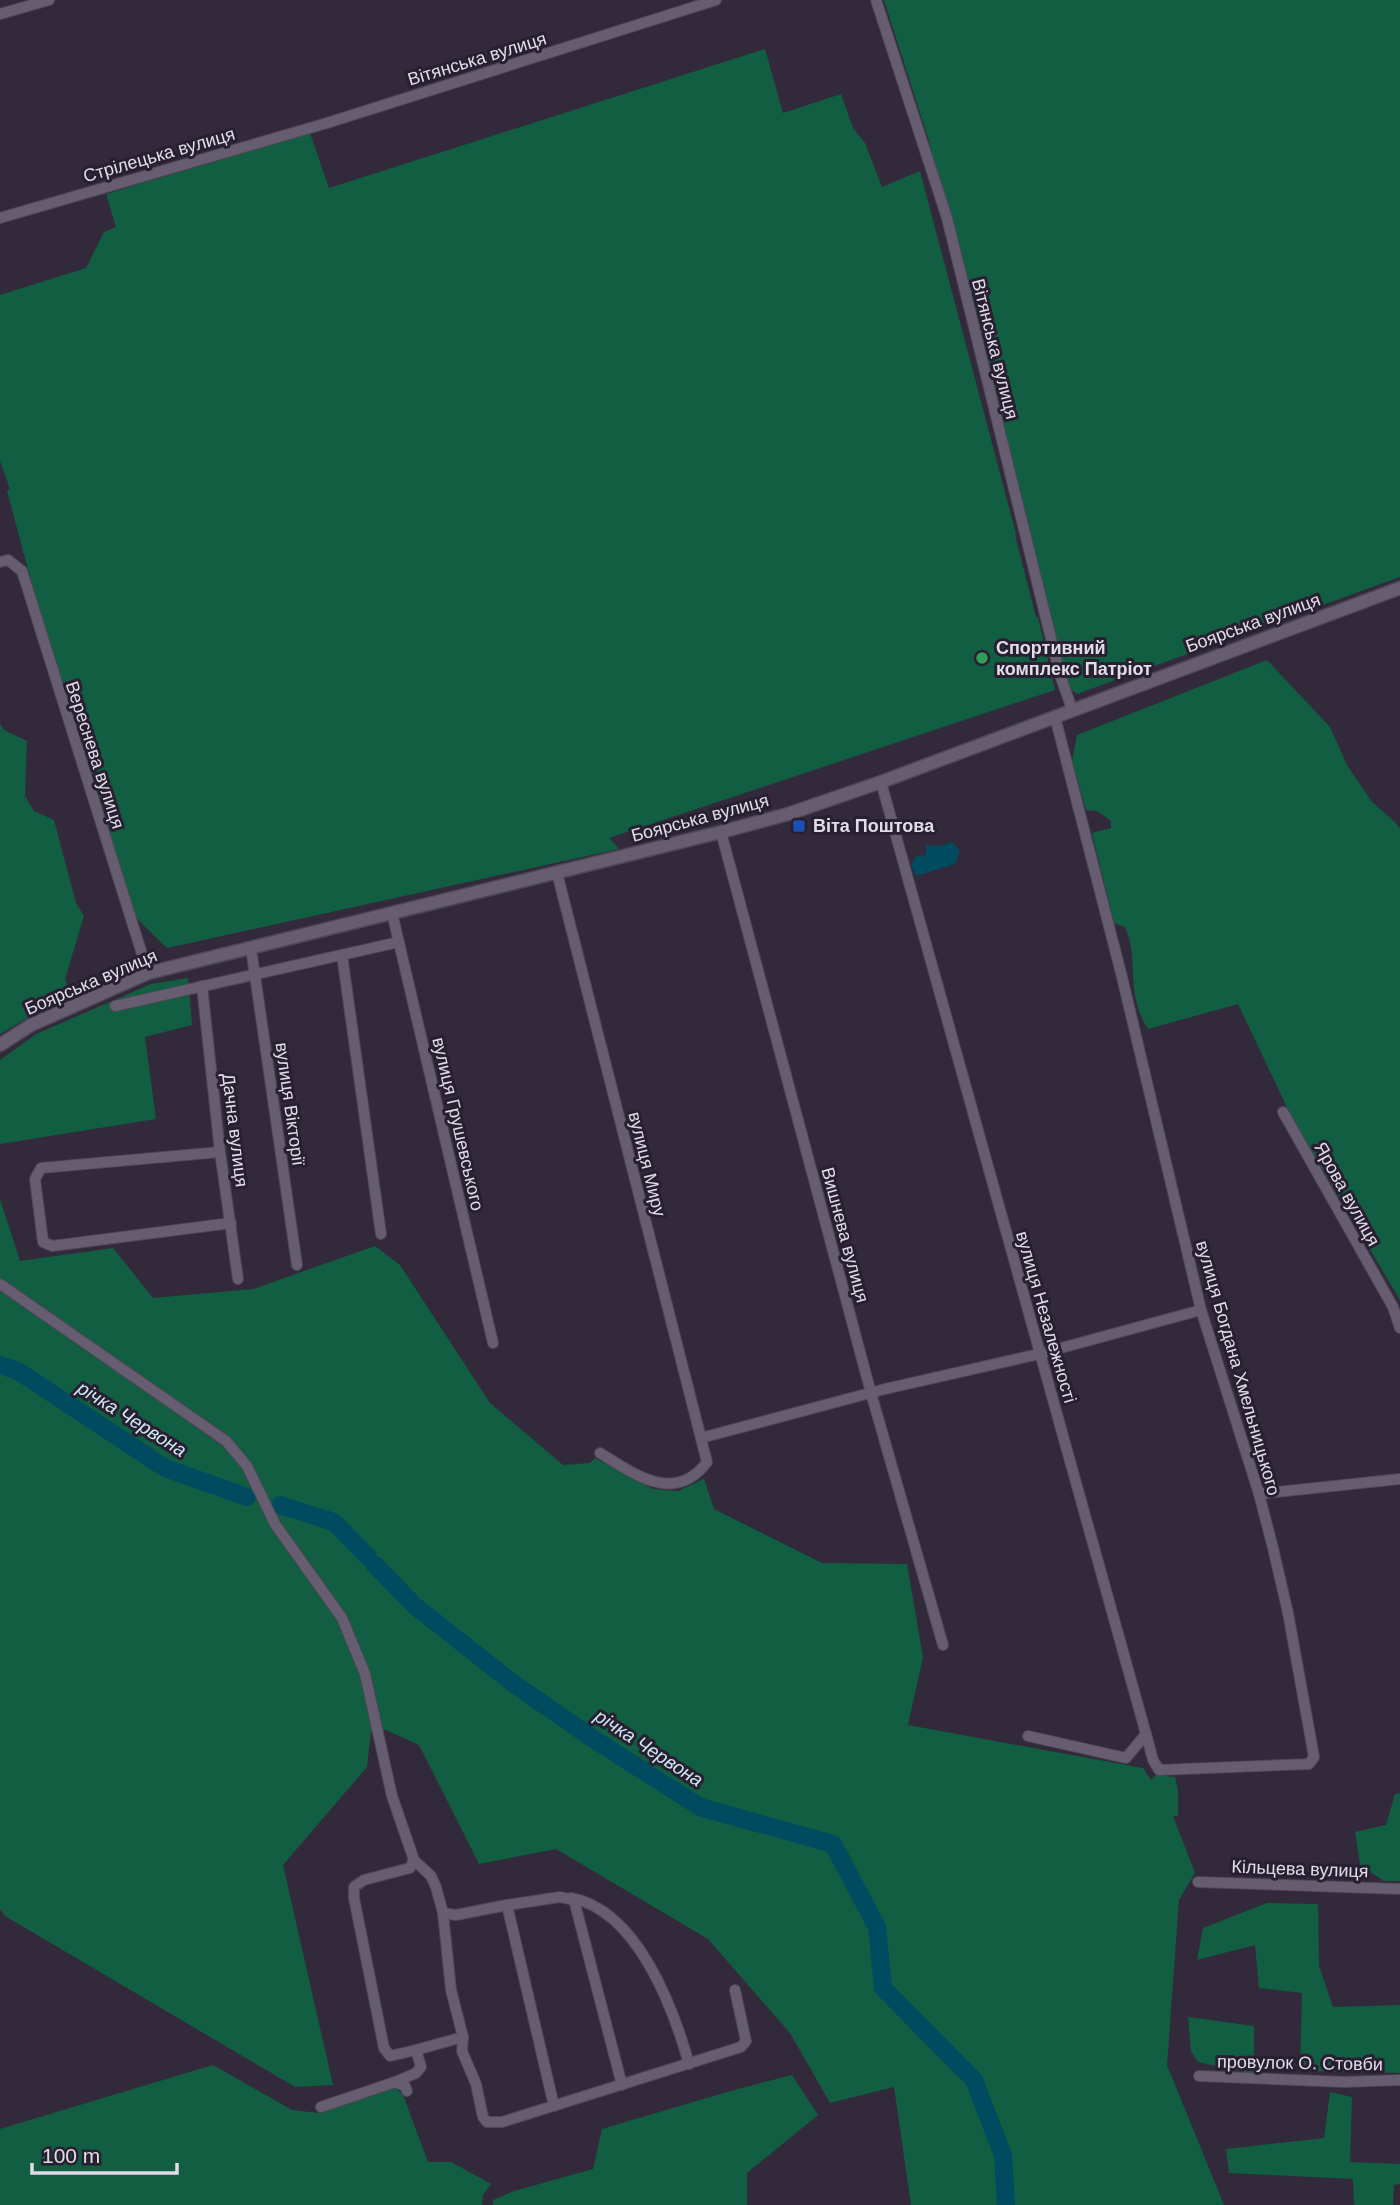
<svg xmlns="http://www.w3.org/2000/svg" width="1400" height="2205" viewBox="0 0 1400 2205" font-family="Helvetica,sans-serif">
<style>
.green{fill:#115e42}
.water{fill:#014b61}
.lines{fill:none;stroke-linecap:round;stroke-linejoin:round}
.river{stroke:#014b61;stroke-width:18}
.minor-casing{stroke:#4e4755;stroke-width:12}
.tertiary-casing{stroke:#4e4755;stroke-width:15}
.minor{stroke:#665d70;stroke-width:10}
.tertiary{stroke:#665d70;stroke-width:12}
.leisure-dot{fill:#2e9e5b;stroke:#282031;stroke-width:2.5}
.transit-dot{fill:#1a4fb4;stroke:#282031;stroke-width:2.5}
.labels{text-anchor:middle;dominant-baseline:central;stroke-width:6;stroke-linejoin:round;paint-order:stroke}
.street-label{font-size:18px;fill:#e1dce7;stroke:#282031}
.poi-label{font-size:18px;font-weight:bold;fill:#e1dce7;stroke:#282031;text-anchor:start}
.water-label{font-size:19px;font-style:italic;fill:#cee7f2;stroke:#282031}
</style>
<rect width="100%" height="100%" fill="#322a3b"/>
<g class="green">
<polygon points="884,0 1400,0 1400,577 1077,694 1058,680 991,410 929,141"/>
<polygon points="765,49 783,113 841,94 853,128 865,143 882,187 920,171 1016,534 1015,535 1036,617 1038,617 1055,690 609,838 619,849 167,948 131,913 93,812 7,491 10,489 0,461 0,295 86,268 104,232 116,227 106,194 310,133 329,188"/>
<path d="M1267,660l63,67 17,38 25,37 23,20 5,7v471l-107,-180 -55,-116 -90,25c-24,-38 -8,-68 -23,-102l-11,-4 -22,-90 19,-5v-7l-14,-10 -11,-1 -14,-49 5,-26z"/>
<polygon points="0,724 4,730 27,741 25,796 34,811 54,820 76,903 84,916 65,979 70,993 0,1034"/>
<polygon points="188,978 192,1025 145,1037 156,1119 0,1144 0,1060 36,1034 151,984"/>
<polygon points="0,1199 20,1261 113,1248 153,1298 253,1289 375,1246 400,1265 490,1403 563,1465 590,1463 595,1458 653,1489 678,1491 704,1479 714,1509 822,1563 907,1564 923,1657 908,1725 1143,1768 1151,1780 1156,1775 1175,1777 1178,1790 1178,1816 1173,1816 1195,1873 1179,1900 1167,2065 1224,2205 911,2205 894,2087 830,2103 790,2033 708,1939 556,1849 479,1864 419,1745 386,1730 371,1731 367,1767 283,1865 333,2085 295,2087 5,1916 0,1909"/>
<polygon points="1400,1793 1400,1881 1384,1881 1360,1865 1355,1832 1386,1825 1395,1794"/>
<polygon points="1267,1903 1318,1904 1319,1966 1333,2007 1400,2005 1400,2073 1300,2071 1302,1993 1259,1988 1255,1945 1197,1960 1203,1928"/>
<polygon points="1188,2017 1254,2026 1254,2074 1198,2062 1191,2051"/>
<polygon points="213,2065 292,2110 318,2113 394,2086 403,2095 428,2162 451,2162 491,2184 483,2195 482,2205 0,2205 0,2129"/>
<polygon points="792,2075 818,2115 747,2173 747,2205 493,2205 493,2200 514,2191 593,2169 602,2129 727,2092"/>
<polygon points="1330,2092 1352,2097 1350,2162 1400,2164 1400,2184 1394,2185 1393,2205 1354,2205 1353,2179 1229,2173 1226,2149 1324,2138"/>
</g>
<polygon class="water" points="952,842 960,851 955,864 916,876 911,865 916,856 926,855 926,845 941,846"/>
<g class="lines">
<g class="river">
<polyline points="0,1365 18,1371 165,1468 247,1497"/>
<polyline points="280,1505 334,1522 367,1556"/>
<polyline points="374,1564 415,1606 514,1684 595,1740 700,1807 833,1844 877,1927 883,1988 974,2080 1003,2155 1006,2205"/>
</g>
<g class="minor-casing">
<g id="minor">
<polyline points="876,0 947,218 1060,675 1072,709"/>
<polyline points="0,14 49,0"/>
<polyline points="0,218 327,123 716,0"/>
<polyline points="0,562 8,560 22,571 148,973"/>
<polyline points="1055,717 1121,973 1201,1310 1259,1494 1273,1548 1288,1613 1314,1757 1309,1764 1159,1770 1153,1760 1146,1734"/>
<polyline points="881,782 1146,1734 1126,1758 1028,1736"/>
<polyline points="721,832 871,1393 943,1645"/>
<path d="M557,873l150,589c-32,43 -73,12 -107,-9"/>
<polyline points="392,913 493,1343"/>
<polyline points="251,948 297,1265"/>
<polyline points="342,955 381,1234"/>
<polyline points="202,986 220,1152 238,1279"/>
<polyline points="115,1006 399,942"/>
<polyline points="1283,1112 1393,1307 1400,1328"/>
<polyline points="220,1152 41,1168 35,1179 43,1242 52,1246 231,1223"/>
<polyline points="0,1284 226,1441 247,1466 275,1524 342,1618 365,1674 392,1796 414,1860 431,1876 436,1887 443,1913 451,1990 463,2037 462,2051 476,2084 483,2117 487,2122 502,2122 741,2047 746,2041 735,1990"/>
<polyline points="701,1438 885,1389 1039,1354 1201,1310"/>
<polyline points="1259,1494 1400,1479"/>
<polyline points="414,1860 410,1868 364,1880 354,1887 354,1898 384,2048 390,2056 416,2050"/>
<polyline points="1198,1882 1400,1889"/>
<path d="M571,1898c66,12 102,109 118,166"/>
<polyline points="507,1905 560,1897 574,1900 622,2085"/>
<polyline points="443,1913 456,1915 507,1905 554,2106"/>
<polyline points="1199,2076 1344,2082 1400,2080"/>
<polyline points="395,2082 416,2073 421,2067 416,2050 463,2037"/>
<polyline points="321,2107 395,2082 405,2086 407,2091"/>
</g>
</g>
<g class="tertiary-casing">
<polyline id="tertiary" points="0,1045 31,1025 148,973 721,832 788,814 881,782 1400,588"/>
</g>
<use href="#minor" class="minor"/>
<use href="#tertiary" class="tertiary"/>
</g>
<circle class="leisure-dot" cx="982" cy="658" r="7"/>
<rect class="transit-dot" x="792" y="819" width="14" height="14" rx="3.5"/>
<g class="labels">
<g class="street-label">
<text transform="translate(477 59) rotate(-17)">Вітянська вулиця</text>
<text transform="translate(159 155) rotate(-16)">Стрілецька вулиця</text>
<text transform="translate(995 349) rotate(76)">Вітянська вулиця</text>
<text transform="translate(1253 623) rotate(-20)">Боярська вулиця</text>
<text transform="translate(95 755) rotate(72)">Вереснева вулиця</text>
<text transform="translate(700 818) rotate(-15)">Боярська вулиця</text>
<text transform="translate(91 982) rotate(-23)">Боярська вулиця</text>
<text transform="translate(290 1104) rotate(82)">вулиця Вікторії</text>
<text transform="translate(458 1124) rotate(77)">вулиця Грушевського</text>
<text transform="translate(235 1130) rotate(83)">Дачна вулиця</text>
<text transform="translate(647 1164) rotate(76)">вулиця Миру</text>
<text transform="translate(1347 1194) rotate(61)">Ярова вулиця</text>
<text transform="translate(845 1235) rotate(75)">Вишнева вулиця</text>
<text transform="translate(1046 1317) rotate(74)">вулиця Незалежності</text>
<text transform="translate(1238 1368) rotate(74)">вулиця Богдана Хмельницького</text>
<text transform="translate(1300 1869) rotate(2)">Кільцева вулиця</text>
<text transform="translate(1300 2063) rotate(1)">провулок О. Стовби</text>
</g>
<g class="poi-label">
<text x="996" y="648">Спортивний<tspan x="996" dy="21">комплекс Патріот</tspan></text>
<text x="813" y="826">Віта Поштова</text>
</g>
<g class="water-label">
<text transform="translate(132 1419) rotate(32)">річка Червона</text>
<text transform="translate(649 1748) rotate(33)">річка Червона</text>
</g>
</g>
<path d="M32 2163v10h145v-10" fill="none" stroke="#e1dce7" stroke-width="3.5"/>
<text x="42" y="2163" font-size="21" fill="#e1dce7" stroke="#282031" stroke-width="5" paint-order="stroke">100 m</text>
</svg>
